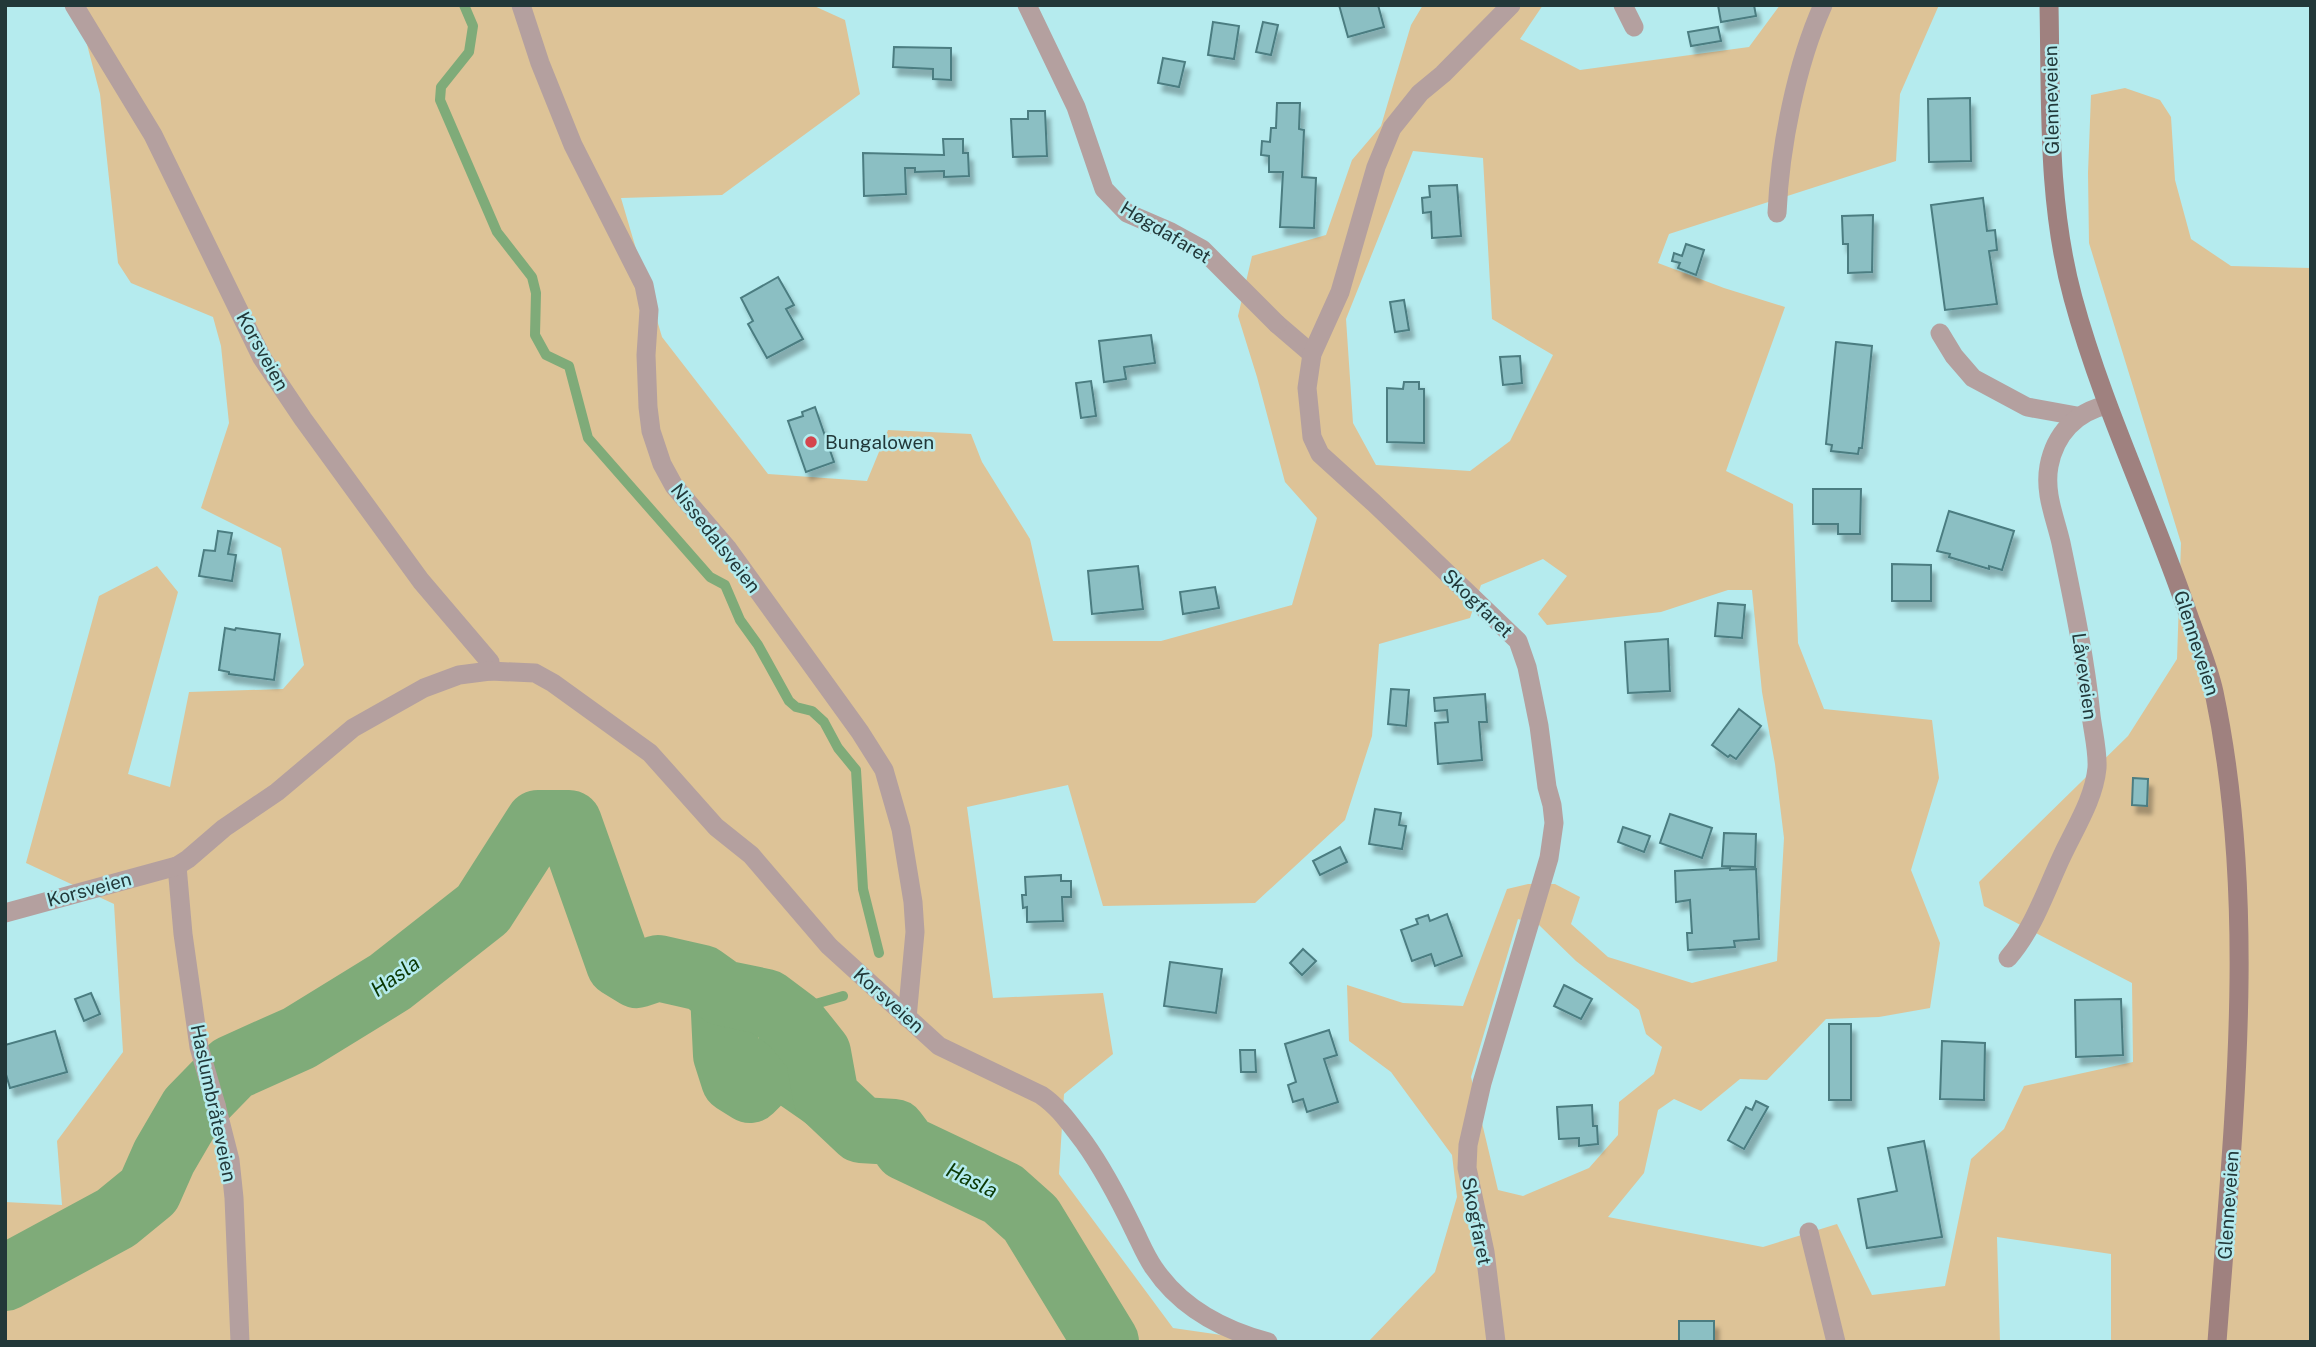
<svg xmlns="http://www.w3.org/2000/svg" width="2316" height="1347" viewBox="0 0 2316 1347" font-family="'Public Sans',sans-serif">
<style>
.green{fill:#ddc397;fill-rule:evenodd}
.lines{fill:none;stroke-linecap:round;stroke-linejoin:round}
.stream{stroke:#7fab79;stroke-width:10}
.river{stroke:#7fab79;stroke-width:66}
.building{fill:#8bbfc3;stroke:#4b7d81;stroke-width:2;filter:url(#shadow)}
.service{stroke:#b4a09f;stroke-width:19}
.minor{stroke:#b4a09f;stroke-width:19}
.secondary{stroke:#9f817f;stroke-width:19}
.poi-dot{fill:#d5454d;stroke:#b5ebee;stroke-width:2.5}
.labels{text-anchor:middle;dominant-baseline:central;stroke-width:5;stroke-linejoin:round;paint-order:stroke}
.street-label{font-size:19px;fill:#223839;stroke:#b5ebee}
.poi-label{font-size:19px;fill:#223839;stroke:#b5ebee;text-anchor:start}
.water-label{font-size:21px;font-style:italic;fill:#0a3804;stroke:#b5ebee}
</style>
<defs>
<filter id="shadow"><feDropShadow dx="4.5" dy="8" stdDeviation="2" flood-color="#0004"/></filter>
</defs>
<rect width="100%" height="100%" fill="#b5ebee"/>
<path class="green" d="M66,5h746l33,15 15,74 -138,101 -101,3 41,139 106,137 99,7 21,-51 83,4 11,28 48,77 23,102h108l131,-36 25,-87 -32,-36 -28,-105 -19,-61 14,-60 74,-21 26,-75 29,-34 30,-101 12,-20h120l-23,34 60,31 169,-23 31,-42h159l-39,89 -4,67 -227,73 -11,29 66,25 61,19 -59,164 67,33 5,139 26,66 108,11 7,58 -28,92 29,73 -10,65 -51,9 -53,2 -59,61 -27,-1 -39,32 -27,-12 -16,11 -14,63 -36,44 155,30 74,-23 35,71 73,-9 26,-127 33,-30 20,-43 109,-24 -1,-79 -148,-77 -5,-24 149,-146 49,-77 4,-116 -92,-300 -1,-70 3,-78 34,-7 35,12 11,17 4,63 16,59 40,27 80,2v1074h-200v-88l-114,-17 3,105h-632l67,-70 22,-75 -5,-42 -61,-83 -42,-31 -2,-56 56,18 60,3 44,-117 21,-5h27l25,13 -9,27 37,33 84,26 85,-22 7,-123 -9,-74 -13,-72 -10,-102h-24l-67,22 -114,13 -9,-11 29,-38 -24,-17 -62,26 -11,33 -91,26 -7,92 -27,84 -90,83 -152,3 -35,-121 -101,22 26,191 110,-5 10,61 -49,40 -5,80 114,154 97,14h-1265v-140l57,3 -5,-64 66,-89 -9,-148 -88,-41 73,-267 58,-30 21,26 -50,182 42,13 19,-95 94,-3 21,-24 -23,-117 -80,-40 28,-85 -8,-77 -8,-29 -82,-34 -13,-20 -18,-169 -16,-61zM1413,151l70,7 9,161 61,36 -43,86 -40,30 -94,-6 -23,-42 -7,-104zM1518,919l21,6 37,36 63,49 7,24 16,13 -8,27 -35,28 -1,33 -29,33 -66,28 -25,-6 -27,-113z"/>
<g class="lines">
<g class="stream">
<polyline points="464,5 473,26 469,52 441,87 440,100 497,232 532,277 536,293 535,335 546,355 569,366 588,438 710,577 725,585 740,620 758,645 789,701 796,707 812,711 824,722 838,748 856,770 863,889 879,953"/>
<polyline points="794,1023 805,1007 843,996"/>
</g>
<g class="river">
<polyline points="723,993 726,1055 734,1080 750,1090 771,1069 790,1072 826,1097"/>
<polyline points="5,1278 116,1218 149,1191 164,1157 192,1109 232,1068 299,1038 390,982 483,909 538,823 569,823 619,964 637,975 658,968 702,978 723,993 766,1002 794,1023 818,1053 826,1097 861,1130 894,1132 906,1148 1003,1194 1031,1219 1106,1342"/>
</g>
</g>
<g class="building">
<polygon points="1339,5 1378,5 1384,27 1348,37"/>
<polygon points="1718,5 1754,5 1756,16 1721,22"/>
<polygon points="1213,22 1239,26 1234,59 1208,55"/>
<polygon points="1263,22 1278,25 1271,55 1256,52"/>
<polygon points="1718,27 1721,41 1691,46 1688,32"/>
<polygon points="894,47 951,48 951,80 933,79 933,69 893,67"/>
<polygon points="1163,58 1185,62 1179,87 1158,83"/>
<polygon points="1970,98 1971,161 1929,162 1928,99"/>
<polygon points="1277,103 1300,103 1299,129 1304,130 1302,177 1316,178 1314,228 1280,227 1283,172 1269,172 1269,156 1261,155 1262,141 1270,142 1271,128 1276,128"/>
<polygon points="1028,111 1045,111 1047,156 1013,157 1011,119 1028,119"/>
<polygon points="943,139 963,139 963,153 968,153 969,176 944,177 944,171 915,172 915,168 905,168 906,194 864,196 863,153 944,155"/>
<polygon points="1457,185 1461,236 1432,238 1431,212 1423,213 1422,198 1430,197 1429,186"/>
<polygon points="1983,198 1987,231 1995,230 1997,250 1989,251 1997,304 1945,310 1931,205"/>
<polygon points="1873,215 1872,272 1848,273 1848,244 1843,244 1842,216"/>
<polygon points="1686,244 1704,250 1696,275 1678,268 1680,263 1672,261 1674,253 1682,256"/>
<polygon points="778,277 794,305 786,309 803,339 767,358 748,324 753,321 741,298"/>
<polygon points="1404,300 1409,330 1395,332 1390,302"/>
<polygon points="1151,335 1155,363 1124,367 1126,379 1104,382 1099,341"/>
<polygon points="1836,342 1872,346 1862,448 1859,448 1858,454 1831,451 1832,445 1826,444"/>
<polygon points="1520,356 1522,383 1503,385 1500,357"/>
<polygon points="1091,381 1096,416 1081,418 1076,383"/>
<polygon points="1404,382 1419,382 1419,389 1424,389 1424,443 1387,442 1387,388 1403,389"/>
<polygon points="815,407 834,462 806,472 788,421 803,416 802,412"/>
<polygon points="1813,489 1861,489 1860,534 1838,534 1838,524 1813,524"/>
<polygon points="1949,511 2014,531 2002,570 1989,566 1989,569 1949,557 1950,554 1937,551"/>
<polygon points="218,531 232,533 228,554 236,555 232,581 199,576 204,550 215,551"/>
<polygon points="1892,564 1931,565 1931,601 1892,601"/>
<polygon points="1138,566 1143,609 1092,614 1088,571"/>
<polygon points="1215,587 1219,608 1183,614 1180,592"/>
<polygon points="1718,603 1745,605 1742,638 1715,636"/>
<polygon points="225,628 235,630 236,628 280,634 274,680 229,674 229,672 219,670"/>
<polygon points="1668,639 1670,691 1628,693 1625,642"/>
<polygon points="1391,689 1409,690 1406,726 1388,724"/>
<polygon points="1485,694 1487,722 1479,722 1482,760 1438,764 1435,723 1448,722 1447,710 1435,711 1434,698"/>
<polygon points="1739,709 1761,726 1736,759 1730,755 1728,757 1712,745"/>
<polygon points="2133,778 2148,779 2147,806 2132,805"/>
<polygon points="1375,809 1401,813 1399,825 1406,826 1402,849 1369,844"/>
<polygon points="1670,814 1712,828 1702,858 1660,843"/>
<polygon points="1623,827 1650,836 1644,852 1618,842"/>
<polygon points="1724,833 1756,834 1755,867 1722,866"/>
<polygon points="1340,847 1347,862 1320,875 1313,861"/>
<polygon points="1730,868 1730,870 1756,869 1759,939 1734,941 1735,947 1688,950 1687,933 1692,933 1690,900 1676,902 1675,871"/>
<polygon points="1061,875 1061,881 1071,881 1071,897 1062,897 1063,921 1027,922 1027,907 1023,908 1022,895 1026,895 1025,877"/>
<polygon points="1447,914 1462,956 1435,966 1431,954 1412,961 1401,930 1418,924 1416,919 1428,915 1430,921"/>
<polygon points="1303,949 1316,961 1302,975 1290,963"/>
<polygon points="1170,962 1222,969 1216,1013 1164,1006"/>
<polygon points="1564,985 1592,999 1581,1019 1554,1006"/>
<polygon points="91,993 100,1014 84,1021 75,999"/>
<polygon points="2121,999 2123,1055 2076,1057 2075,1000"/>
<rect x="1829" y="1024" width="22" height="76"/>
<polygon points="1329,1030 1337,1055 1324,1059 1338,1102 1307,1112 1303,1099 1293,1102 1288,1085 1296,1082 1285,1044"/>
<polygon points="55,1031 67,1072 10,1088 5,1071 5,1045"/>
<polygon points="1942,1041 1985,1043 1984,1100 1940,1099"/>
<polygon points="1240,1050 1255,1050 1256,1072 1241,1072"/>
<polygon points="1756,1101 1768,1107 1744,1149 1728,1140 1746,1107 1752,1110"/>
<polygon points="1592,1105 1593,1126 1597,1126 1598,1144 1579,1146 1579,1138 1559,1139 1557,1107"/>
<polygon points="1924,1141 1942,1237 1867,1248 1858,1199 1897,1191 1888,1148"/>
<rect x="1679" y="1321" width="35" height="21"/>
</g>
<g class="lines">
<g class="service">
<polyline points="74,5 153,135 262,358 303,419 421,581 490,662 490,671"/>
<polyline points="1623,5 1634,27"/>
<path d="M1777,213c3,-66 19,-148 46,-208"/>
<polyline points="1277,324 1312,354"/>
<polyline points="1940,333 1954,356 1973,378 2027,407 2077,416"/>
<polyline points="177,866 183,934 199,1047 216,1105"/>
<path d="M2008,958c26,-30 37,-66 54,-102 13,-28 32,-57 35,-88 1,-17 -4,-36 -6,-53 -6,-58 -18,-114 -30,-172 -6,-26 -17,-50 -12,-77 6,-32 27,-54 58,-61"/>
<polyline points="1809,1232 1836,1342"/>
</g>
<g class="minor">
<polyline points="521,5 540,63 573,145 644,285 649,310 646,355 648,407 651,431 662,464 674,486 728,549 860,732 884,770 901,829 913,902 915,932 907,1018"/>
<polyline points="1027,5 1076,107 1104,189 1127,213 1171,232 1202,249 1277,324"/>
<path d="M5,913l172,-47 11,-7 36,-31 53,-36 76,-64 71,-40 35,-13 31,-4 45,2 18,10 97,70 66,74 35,28 78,91 110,100 102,49c18,12 29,29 43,47 20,28 35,57 50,88 6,12 12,27 20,38 27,40 69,62 114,74"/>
<polyline points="216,1105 230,1160 234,1198 240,1342"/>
<polyline points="1496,1342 1485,1252 1467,1168 1468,1145 1482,1083 1549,858 1554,823 1552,805 1547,787 1539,726 1527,667 1518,641 1374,503 1320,454 1312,437 1307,388 1312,354 1340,292 1376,167 1392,128 1420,93 1443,74 1511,5"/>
</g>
<path class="secondary" d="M2049,5c2,99 -2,198 24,293 29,107 77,206 113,310 9,27 22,56 28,84 45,214 19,434 3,650"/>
</g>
<circle class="poi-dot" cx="811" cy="442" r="7"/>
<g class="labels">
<g class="street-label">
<text transform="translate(2051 100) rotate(-91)">Glenneveien</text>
<text transform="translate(1166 232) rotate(31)">Høgdafaret</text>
<text transform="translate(263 351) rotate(61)">Korsveien</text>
<text transform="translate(716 538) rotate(52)">Nissedalsveien</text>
<text transform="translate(1478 603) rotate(44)">Skogfaret</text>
<text transform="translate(2197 643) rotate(72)">Glenneveien</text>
<text transform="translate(2085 676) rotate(82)">Låveveien</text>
<text transform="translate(89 889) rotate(-15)">Korsveien</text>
<text transform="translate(889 1000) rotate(42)">Korsveien</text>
<text transform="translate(214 1103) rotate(78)">Haslumbråteveien</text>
<text transform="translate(2228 1205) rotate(-86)">Glenneveien</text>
<text transform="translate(1477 1221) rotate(79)">Skogfaret</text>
</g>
<g class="poi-label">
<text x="825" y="442">Bungalowen</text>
</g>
<g class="water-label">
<text transform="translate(395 976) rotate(-35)">Hasla</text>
<text transform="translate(972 1180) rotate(26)">Hasla</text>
</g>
</g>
<rect width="2316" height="1347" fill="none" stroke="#223839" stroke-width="14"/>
</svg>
